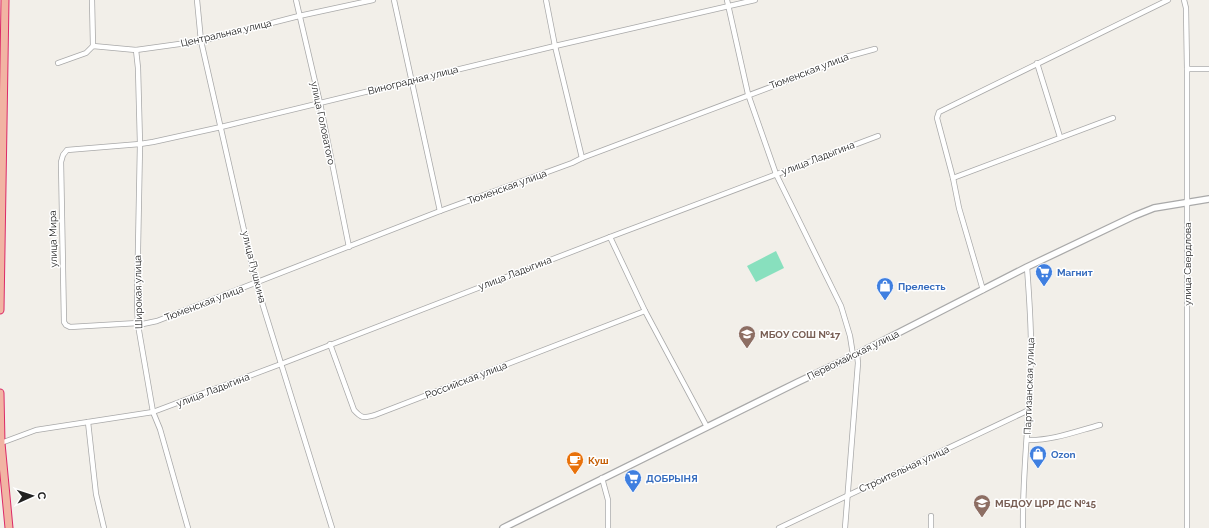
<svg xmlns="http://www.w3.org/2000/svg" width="1209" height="528" viewBox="0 0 1209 528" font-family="Raleway,sans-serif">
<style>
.pitch{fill:#88e0be}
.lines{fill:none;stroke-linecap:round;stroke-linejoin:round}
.minor-casing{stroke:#a9a9a9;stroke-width:6}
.tertiary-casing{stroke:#a9a9a9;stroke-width:8}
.trunk-casing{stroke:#dc2a67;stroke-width:9}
.minor{stroke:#fff;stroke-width:4.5}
.tertiary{stroke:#fff;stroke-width:5.5}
.trunk{stroke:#f2b4a3;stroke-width:7}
.labels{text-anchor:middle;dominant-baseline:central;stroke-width:3;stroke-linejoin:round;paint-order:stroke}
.street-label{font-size:10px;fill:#222;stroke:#fff}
.shop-label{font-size:10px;font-weight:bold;fill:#366cbe;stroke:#fff;text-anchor:start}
.education-label{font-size:10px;font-weight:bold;fill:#785e54;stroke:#fff;text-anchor:start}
.food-label{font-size:10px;font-weight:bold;fill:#c56008;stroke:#fff;text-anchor:start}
</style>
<rect width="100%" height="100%" fill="#f2efe9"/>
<polygon class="pitch" points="776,251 784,268 756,282 747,266"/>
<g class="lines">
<g class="minor-casing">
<g id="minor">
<polyline points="92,0 93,46"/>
<polyline points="197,0 201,41 256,283 332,528"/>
<polyline points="296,0 320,103 349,247"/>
<polyline points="394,0 440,211"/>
<polyline points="546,0 555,46 582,158"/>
<polyline points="727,0 748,94 776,174 841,306 850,336 853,355"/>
<polyline points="1184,0 1186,8 1187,69 1187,528"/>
<polyline points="136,50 138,68 140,144 137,301 138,325 153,412 160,429 188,528"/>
<polyline points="58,63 86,53 93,46 136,50 201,41 299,16 373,0"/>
<polyline points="1037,63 1060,137"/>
<polyline points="1187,69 1209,69"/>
<polyline points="953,178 1113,118"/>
<polyline points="610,237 645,311 707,427"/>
<polyline points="983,290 959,208 953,178 937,118 939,112 1168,0"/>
<polyline points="138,323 70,327 66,325 64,322 61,162 63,155 67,150 140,144 153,142 221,127 555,46 755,0"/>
<polyline points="138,325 157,321 440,211 572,163 582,158 808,73 846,57 875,49"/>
<path d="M330,344l24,66c8,9 10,8 21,5l270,-104"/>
<polyline points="88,422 96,494 104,528"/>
<path d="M1027,440c25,1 50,-9 73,-15"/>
<polyline points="1,443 36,430 153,412 281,364 610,237 878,136"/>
<polyline points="602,478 608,500 608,528"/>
<polyline points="779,528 1029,410"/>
<polyline points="845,528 858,363 857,354"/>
<polyline points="931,528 931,516"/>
<path d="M1023,528c-1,-60 8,-120 8,-181 0,-26 -2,-53 -4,-80"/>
</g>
</g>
<g class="tertiary-casing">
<polyline id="tertiary" points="503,528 798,382 857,354 1027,267 1134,216 1154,208 1209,199"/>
</g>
<g class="trunk-casing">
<g id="trunk">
<polyline points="0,310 5,0"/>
<polyline points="0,393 1,443 9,528"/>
</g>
</g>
<use href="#minor" class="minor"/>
<use href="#tertiary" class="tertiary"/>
<use href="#trunk" class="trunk"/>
</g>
<defs>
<g id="supermarket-pin" transform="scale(0.9)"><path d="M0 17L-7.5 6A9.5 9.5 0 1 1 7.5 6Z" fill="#3f7fe0" stroke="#fff"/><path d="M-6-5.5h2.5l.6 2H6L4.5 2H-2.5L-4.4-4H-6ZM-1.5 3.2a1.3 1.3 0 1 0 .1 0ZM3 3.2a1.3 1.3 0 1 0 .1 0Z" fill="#fff"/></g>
<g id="shop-pin" transform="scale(0.9)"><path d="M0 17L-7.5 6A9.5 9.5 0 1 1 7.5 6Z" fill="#3f7fe0" stroke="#fff"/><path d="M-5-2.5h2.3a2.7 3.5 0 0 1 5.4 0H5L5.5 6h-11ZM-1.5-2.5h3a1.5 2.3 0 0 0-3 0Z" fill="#fff"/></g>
<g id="school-pin" transform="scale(0.9)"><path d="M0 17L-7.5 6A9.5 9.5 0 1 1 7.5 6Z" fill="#8d6e63" stroke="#fff"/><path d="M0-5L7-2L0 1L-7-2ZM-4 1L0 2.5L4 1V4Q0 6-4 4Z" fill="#fff"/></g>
<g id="cafe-pin" transform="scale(0.9)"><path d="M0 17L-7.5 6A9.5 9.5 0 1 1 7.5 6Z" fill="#e8710a" stroke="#fff"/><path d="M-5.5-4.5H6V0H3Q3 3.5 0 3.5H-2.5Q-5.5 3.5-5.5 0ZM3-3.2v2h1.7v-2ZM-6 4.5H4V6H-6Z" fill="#fff"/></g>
</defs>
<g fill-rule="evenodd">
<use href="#supermarket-pin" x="1044" y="272"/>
<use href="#shop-pin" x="885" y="286"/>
<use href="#school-pin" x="747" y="334"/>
<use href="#shop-pin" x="1038" y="454"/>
<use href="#cafe-pin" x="575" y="460"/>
<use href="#supermarket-pin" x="633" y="478"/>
<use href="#school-pin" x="982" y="503"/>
</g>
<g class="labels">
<g class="street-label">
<text transform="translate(226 33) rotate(-13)">Центральная улица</text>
<text transform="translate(809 71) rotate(-21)">Тюменская улица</text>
<text transform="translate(413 80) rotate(-14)">Виноградная улица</text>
<text transform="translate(323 123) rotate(78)">улица Головатого</text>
<text transform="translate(818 158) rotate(-21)">улица Ладыгина</text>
<text transform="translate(507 187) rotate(-20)">Тюменская улица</text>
<text transform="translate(53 239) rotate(-91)">улица Мира</text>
<text transform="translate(1187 264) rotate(-90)">улица Свердлова</text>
<text transform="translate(254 267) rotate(76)">улица Пушкина</text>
<text transform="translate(515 273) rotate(-21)">улица Ладыгина</text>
<text transform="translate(138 292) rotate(-91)">Широкая улица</text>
<text transform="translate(204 303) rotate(-21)">Тюменская улица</text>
<text transform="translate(853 355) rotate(-26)">Первомайская улица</text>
<text transform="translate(466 380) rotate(-21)">Российская улица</text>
<text transform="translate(1029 386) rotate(-88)">Партизанская улица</text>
<text transform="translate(213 390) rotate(-21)">улица Ладыгина</text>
<text transform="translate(904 469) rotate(-25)">Строительная улица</text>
</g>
<g class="shop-label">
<text x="1057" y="272">Магнит</text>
<text x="898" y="286">Прелесть</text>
<text x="1051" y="454">Ozon</text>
<text x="646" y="478">ДОБРЫНЯ</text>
</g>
<g class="education-label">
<text x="760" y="334">МБОУ СОШ №17</text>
<text x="995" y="503">МБДОУ ЦРР ДС №15</text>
</g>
<g class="food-label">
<text x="588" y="460">Куш</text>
</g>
</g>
<g transform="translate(32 496) rotate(87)" stroke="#ffffff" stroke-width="3" paint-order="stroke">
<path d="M0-3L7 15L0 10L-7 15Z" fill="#222222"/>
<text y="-6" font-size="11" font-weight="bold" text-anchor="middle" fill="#222222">С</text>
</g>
</svg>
